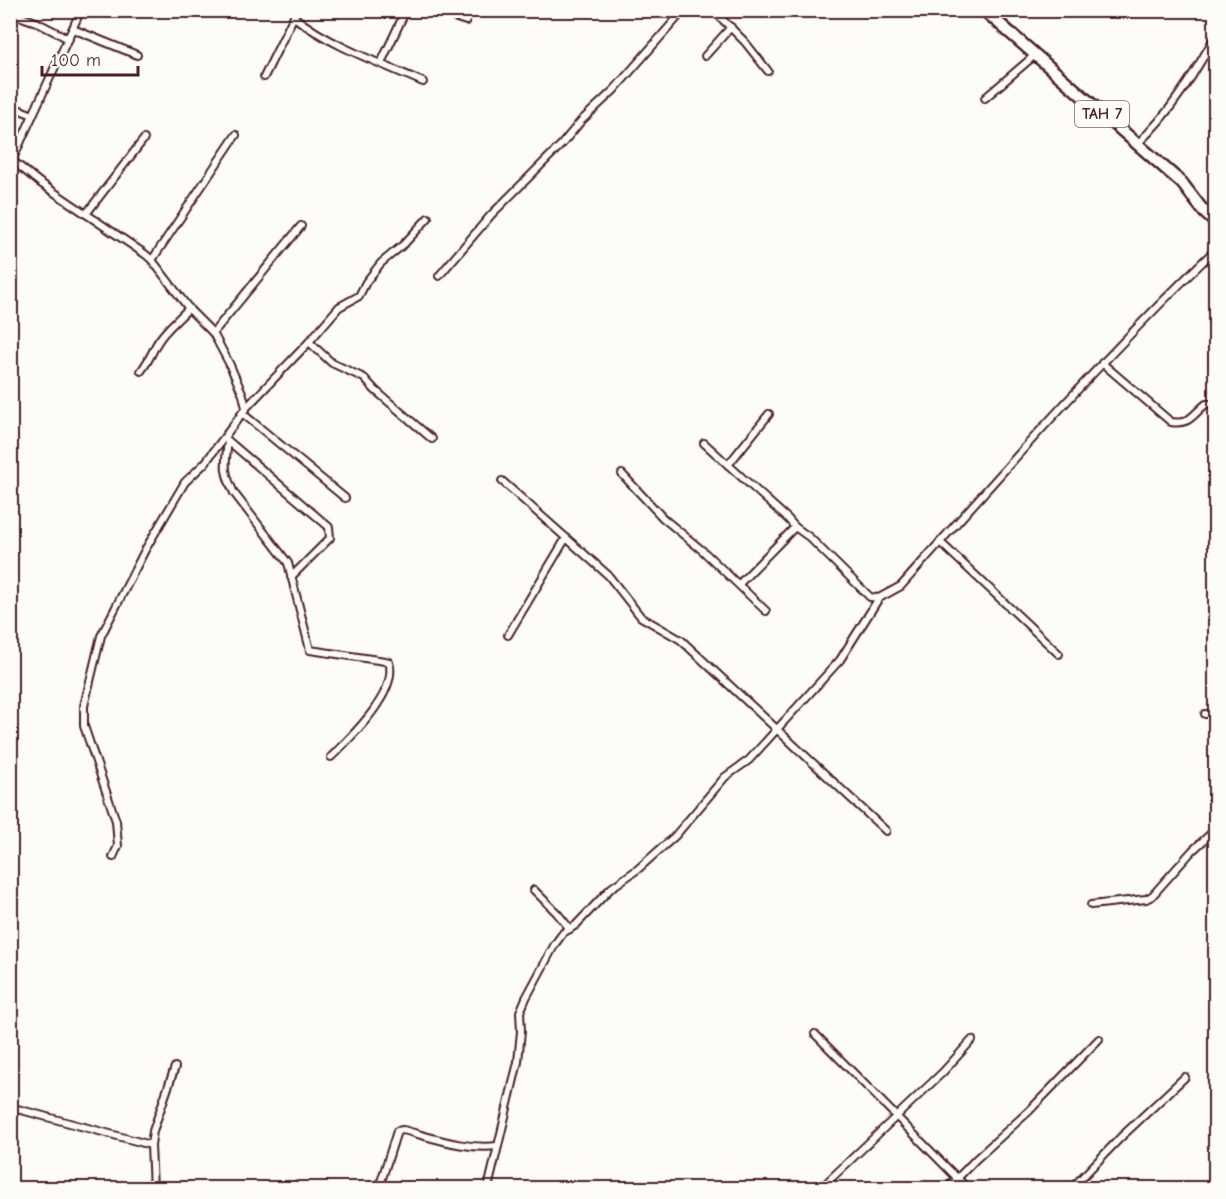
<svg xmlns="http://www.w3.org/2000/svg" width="1226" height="1199" viewBox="0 0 1226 1199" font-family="'Comic Neue',sans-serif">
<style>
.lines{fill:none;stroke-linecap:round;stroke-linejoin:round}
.street-casing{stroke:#4a1f2b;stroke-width:10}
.highway-casing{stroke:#4a1f2b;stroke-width:15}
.street{stroke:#fdfcf7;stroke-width:6}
.highway{stroke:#fdfcf7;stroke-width:10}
.labels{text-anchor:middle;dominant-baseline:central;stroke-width:4.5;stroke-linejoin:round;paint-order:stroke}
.shield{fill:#fdfcf7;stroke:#806168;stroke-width:1.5}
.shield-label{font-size:16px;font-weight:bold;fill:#4a1f2b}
</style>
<rect width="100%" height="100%" fill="#fdfcf7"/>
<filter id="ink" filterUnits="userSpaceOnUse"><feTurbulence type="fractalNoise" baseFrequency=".0167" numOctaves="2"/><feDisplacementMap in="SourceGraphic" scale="12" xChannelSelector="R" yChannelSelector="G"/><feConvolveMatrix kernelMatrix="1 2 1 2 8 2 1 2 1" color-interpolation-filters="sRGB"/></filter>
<g filter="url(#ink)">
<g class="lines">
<g class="street-casing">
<g id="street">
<polyline points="431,10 466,21"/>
<polyline points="713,10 745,42 768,71"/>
<polyline points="10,13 36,22 69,39"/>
<path d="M294,17c37,29 86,46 129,65"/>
<polyline points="73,29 137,55"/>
<polyline points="705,56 731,27"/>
<polyline points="381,63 406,10"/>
<polyline points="264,77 297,10"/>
<polyline points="985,98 1035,55"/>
<polyline points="10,106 33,115"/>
<path d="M1137,144c33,-30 57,-70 79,-109"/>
<polyline points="13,161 39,182 145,254 152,260 190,310 213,333 229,363 243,395 246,408 205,463 185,482 145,550 101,636 84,706 84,726 116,821 118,846 113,857"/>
<polyline points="10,165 81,10"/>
<polyline points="1205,213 1216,203"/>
<polyline points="86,214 144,139"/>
<polyline points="152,260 236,135"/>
<polyline points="439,276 491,215 562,144 581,121 614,90 684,10"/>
<polyline points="213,333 301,226"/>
<polyline points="309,342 339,307 359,296 366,282 381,263 404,244 428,218"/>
<path d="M1102,363l69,59c19,3 21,-7 35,-18h10"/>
<path d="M141,371c7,-9 10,-16 15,-26 7,-14 22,-25 33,-37"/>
<polyline points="246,408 309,342 332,363 364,378 375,390 432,439"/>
<polyline points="242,413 345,498"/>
<polyline points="226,439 329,527 330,538 291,577"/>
<path d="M228,441c-3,25 -5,29 6,52l54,70 22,87 75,11 4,1c10,30 -39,76 -58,95"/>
<polyline points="704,443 788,519 795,527"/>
<polyline points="728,465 769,414"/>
<polyline points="622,474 663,518 703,551 766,611"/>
<polyline points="502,481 608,575 641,617 681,640 886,831"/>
<polyline points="940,542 1059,654"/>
<polyline points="739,584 795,527 809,537 870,597 879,598"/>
<polyline points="508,635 566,538"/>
<polyline points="1205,714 1216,714"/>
<polyline points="534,890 557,913 570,929"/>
<polyline points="1091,905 1146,899 1152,896 1192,851 1216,829"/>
<polyline points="815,1034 967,1188"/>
<polyline points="10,1107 151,1145"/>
<polyline points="153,1188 151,1145 153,1131 175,1067"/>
<path d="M379,1188l18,-57 6,-1c31,8 63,20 95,16"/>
<path d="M488,1188l30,-126 3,-31 -1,-19 6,-14 29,-54 8,-11 13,-8 35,-37 27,-19 37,-33 50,-59 24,-17 91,-100 39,-62 22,-12c102,-115 204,-231 315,-337"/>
<polyline points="821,1188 943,1072 972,1040"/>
<polyline points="948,1188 976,1159 1029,1111 1099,1039"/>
<polyline points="1072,1188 1120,1138 1185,1077"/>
</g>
</g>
<g class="highway-casing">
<polyline id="highway" points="984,10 1182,183 1205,213 1216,223"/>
</g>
<use href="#street" class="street"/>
<use href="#highway" class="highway"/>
</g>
</g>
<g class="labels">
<rect class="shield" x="1075" y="101" width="54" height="26" rx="4.5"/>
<g class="shield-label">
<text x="1102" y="114">TAH 7</text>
</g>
</g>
<rect width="1226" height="1199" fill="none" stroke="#fdfcf7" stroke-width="36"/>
<rect x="18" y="18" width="1190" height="1163" fill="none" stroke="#4a1f2b" stroke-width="2" filter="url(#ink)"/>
<path d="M42 66v9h96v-9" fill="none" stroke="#4a1f2b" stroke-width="3"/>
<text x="51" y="66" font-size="18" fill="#4a1f2b" stroke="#fdfcf7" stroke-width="4.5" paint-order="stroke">100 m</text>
</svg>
